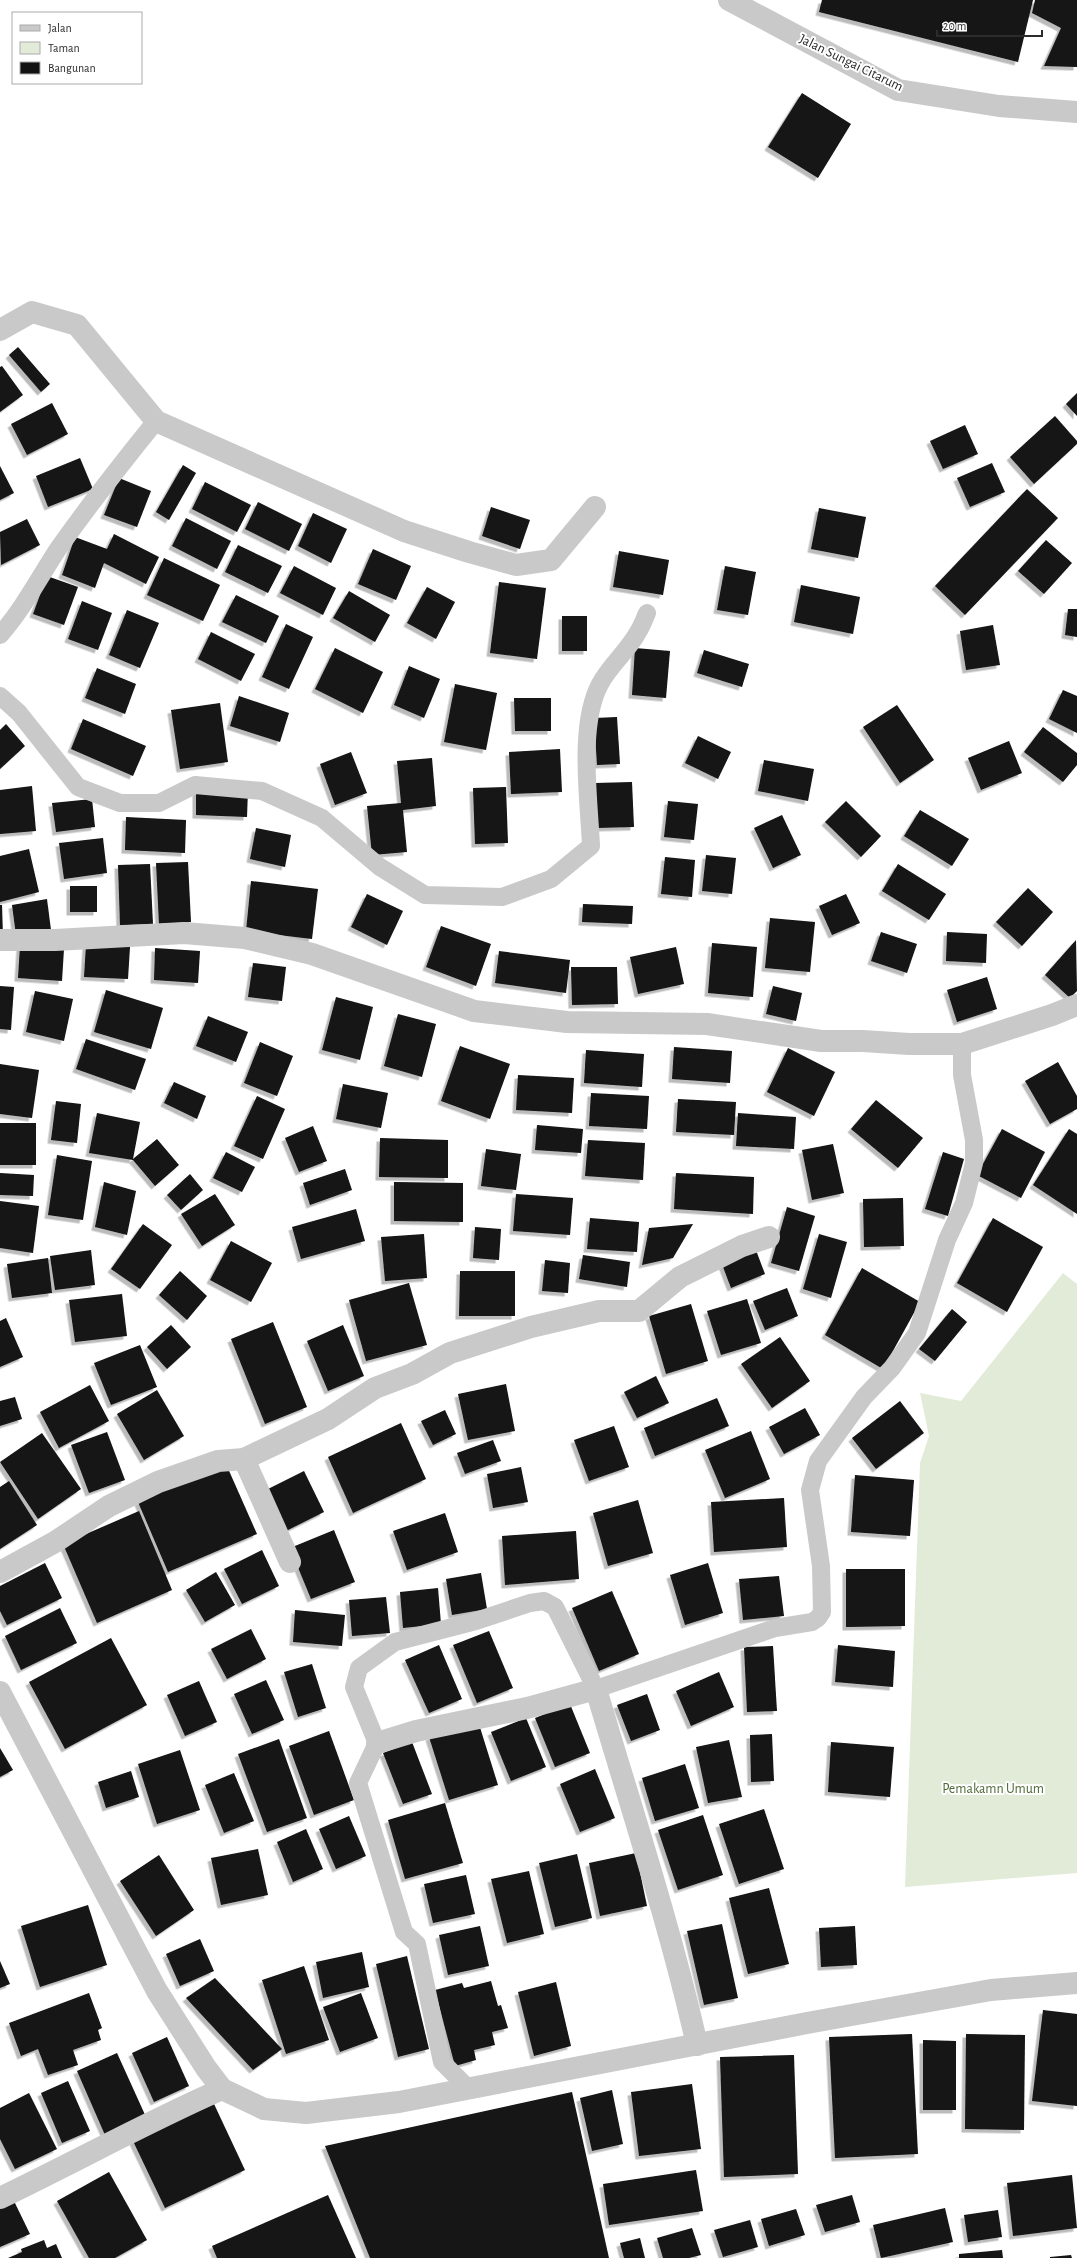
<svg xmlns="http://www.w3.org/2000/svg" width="1077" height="2258" viewBox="0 0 1077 2258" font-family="'Alegreya Sans',sans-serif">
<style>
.green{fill:#e2ebd8}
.building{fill:#131313;filter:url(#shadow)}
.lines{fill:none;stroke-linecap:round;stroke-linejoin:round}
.service{stroke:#c9c9c9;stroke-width:18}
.minor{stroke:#c9c9c9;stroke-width:22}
.tertiary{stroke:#c9c9c9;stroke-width:22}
.labels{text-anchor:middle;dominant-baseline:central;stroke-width:4;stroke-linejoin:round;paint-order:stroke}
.street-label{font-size:14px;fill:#2c2c2c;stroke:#fff}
.park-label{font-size:14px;fill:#4f6938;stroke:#fff}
</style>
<defs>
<filter id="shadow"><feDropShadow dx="-3.5" dy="3.5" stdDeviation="0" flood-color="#0004"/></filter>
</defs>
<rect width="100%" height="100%" fill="#fff"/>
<polygon class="green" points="1063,1273 1077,1284 1077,1873 905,1887 920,1463 929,1436 920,1393 961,1401"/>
<g class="building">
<polygon points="822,0 1033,0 1018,62 819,12"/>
<polygon points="1035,0 1077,0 1077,67 1044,66 1061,28 1032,13"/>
<polygon points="802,93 851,124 818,178 768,147"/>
<polygon points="18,347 50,384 41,392 9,355"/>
<polygon points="2,366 23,395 0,412 0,367"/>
<polygon points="1077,393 1077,416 1066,404"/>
<polygon points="52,403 68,434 27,455 11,424"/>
<polygon points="1055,416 1077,441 1077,444 1034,484 1010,457"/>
<polygon points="965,425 978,454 943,469 930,441"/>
<polygon points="80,458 93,489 48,507 36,476"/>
<polygon points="992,463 1005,492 970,507 957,478"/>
<polygon points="183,465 196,473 169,520 156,512"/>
<polygon points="0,466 14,493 0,500"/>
<polygon points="119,478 151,491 137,527 104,515"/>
<polygon points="205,482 251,505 237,532 192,509"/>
<polygon points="1027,489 1058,518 965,615 935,586"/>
<polygon points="258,502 302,524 289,551 245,529"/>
<polygon points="491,507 530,520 520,549 482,536"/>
<polygon points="819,508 866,517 858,558 811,549"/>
<polygon points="313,513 347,529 331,563 298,546"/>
<polygon points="186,518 231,541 217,569 172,546"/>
<polygon points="27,519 40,545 1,565 0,532"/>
<polygon points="114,534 159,557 146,584 104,563 95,588 62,575 75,537 107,549"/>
<polygon points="1046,540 1072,563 1044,594 1018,571"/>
<polygon points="238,545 282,566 268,593 225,572"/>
<polygon points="373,549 411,566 396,600 358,584"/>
<polygon points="619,551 669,560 663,595 613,587"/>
<polygon points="164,558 220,585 203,621 147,595"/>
<polygon points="294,566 336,588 323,615 280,593"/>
<polygon points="725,566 756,572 748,615 717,610"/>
<polygon points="47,576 78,587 64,625 33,614"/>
<polygon points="499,582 546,588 537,659 490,653"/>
<polygon points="801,585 860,597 853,634 794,622"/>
<polygon points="427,587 455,602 436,639 407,623"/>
<polygon points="349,591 390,615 375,642 333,618"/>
<polygon points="236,595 279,616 266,643 222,622"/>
<polygon points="82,601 112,613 98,650 68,639"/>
<polygon points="1068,609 1077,609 1077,637 1065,635"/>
<polygon points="127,610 159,623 140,668 109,655"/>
<rect x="562" y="616" width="25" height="35"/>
<polygon points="286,624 313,637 289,689 262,677"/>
<polygon points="993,625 1000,665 966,670 960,631"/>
<polygon points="211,632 255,654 241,681 198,659"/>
<polygon points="335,648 383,672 363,713 315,689"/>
<polygon points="635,648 670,651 666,698 632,695"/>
<polygon points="704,650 749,664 742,687 697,673"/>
<polygon points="409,666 440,679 424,718 394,705"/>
<polygon points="97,668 136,684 125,714 85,698"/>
<polygon points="455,684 497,693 486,750 444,742"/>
<polygon points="1063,690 1077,696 1077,733 1049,719"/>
<polygon points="239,696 289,713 280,742 230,726"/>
<polygon points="514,698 551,698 551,731 515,731"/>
<polygon points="220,703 228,762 180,769 171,710"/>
<polygon points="897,705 934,760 900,783 863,727"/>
<polygon points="617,717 620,764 597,765 594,718"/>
<polygon points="83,719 146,746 133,776 71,749"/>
<polygon points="6,724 25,746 0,769 0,730"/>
<polygon points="1043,727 1077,753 1077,765 1063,782 1024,752"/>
<polygon points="698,736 731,752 718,779 685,763"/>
<polygon points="1009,741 1022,773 981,790 968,758"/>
<polygon points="560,749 562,792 511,794 509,752"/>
<polygon points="351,752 367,793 335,805 320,764"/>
<polygon points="432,758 436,806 403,810 407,852 372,855 367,806 401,803 397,761"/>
<polygon points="764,760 814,769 808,801 758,791"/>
<polygon points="632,782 634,827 596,828 595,783"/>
<polygon points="32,786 36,831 0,834 0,790"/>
<polygon points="506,787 508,843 475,844 473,788"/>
<polygon points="196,788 248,790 247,817 196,815"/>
<polygon points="92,799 95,827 56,832 52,803"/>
<polygon points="668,801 698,804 694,840 664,837"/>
<polygon points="846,801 881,836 861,857 825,822"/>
<polygon points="920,810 969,839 952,866 904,836"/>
<polygon points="782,815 801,855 773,868 754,828"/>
<polygon points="126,817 186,820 185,853 125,850"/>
<polygon points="256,828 291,835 285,867 250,859"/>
<polygon points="103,838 107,873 64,879 59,843"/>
<polygon points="29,849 39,892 0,902 0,856"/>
<polygon points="706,855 736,858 732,894 702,891"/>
<polygon points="665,857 695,860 692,897 661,894"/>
<polygon points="188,862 191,922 159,924 156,863"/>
<polygon points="150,864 153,924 120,925 118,865"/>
<polygon points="898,864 946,894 929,920 882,891"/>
<polygon points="251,881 318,889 312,939 246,931"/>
<rect x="70" y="886" width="27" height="26"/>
<polygon points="1028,888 1053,912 1022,946 996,922"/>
<polygon points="367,894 403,911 387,945 351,927"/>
<polygon points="846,894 860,923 832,935 819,906"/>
<polygon points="47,899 51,930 16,935 12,905"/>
<polygon points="583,904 633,906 632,924 582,922"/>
<polygon points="0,905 2,905 3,937 0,937"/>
<polygon points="770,918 815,922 810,972 765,968"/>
<polygon points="441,926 491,944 476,986 426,967"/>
<polygon points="881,932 917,944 907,973 871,961"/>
<polygon points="947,932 987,934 986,963 946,961"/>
<polygon points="1076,940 1077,991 1070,998 1045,975"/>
<polygon points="712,943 757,947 753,997 708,993"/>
<polygon points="86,945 130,947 128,979 84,977"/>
<polygon points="20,946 64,949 62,981 18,978"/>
<polygon points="676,947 684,984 638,994 630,957"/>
<polygon points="155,948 200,951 198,983 154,980"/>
<polygon points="499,951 570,960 566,993 495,983"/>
<polygon points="253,963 286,967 282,1001 248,997"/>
<polygon points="571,967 617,967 618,1004 572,1005"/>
<polygon points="987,977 997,1009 957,1022 947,990"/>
<polygon points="0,986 14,987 11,1030 0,1029"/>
<polygon points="773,986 802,993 796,1021 766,1014"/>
<polygon points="106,990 163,1008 151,1049 94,1032"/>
<polygon points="35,991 73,999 64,1041 26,1032"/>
<polygon points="336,997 373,1007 360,1060 322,1050"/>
<polygon points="398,1014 436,1024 422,1077 384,1066"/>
<polygon points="208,1016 248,1032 236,1062 196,1046"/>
<polygon points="86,1039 146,1059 135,1090 76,1069"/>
<polygon points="260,1042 293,1056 277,1096 244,1083"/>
<polygon points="460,1046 510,1064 490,1119 441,1101"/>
<polygon points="674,1047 732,1051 730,1083 672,1079"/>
<polygon points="788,1048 835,1072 814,1116 767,1092"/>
<polygon points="586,1050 644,1054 642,1087 584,1083"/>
<polygon points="1058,1062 1077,1096 1077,1109 1050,1124 1025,1081"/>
<polygon points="0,1064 39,1070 32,1118 0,1114"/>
<polygon points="518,1075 574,1078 572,1113 516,1110"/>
<polygon points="174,1082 206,1096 197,1119 164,1103"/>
<polygon points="343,1084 388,1093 381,1128 336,1119"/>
<polygon points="591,1093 649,1096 647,1129 589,1126"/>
<polygon points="257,1096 285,1109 263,1159 234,1146"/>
<polygon points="678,1099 736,1102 734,1135 676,1132"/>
<polygon points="876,1100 923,1138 898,1168 851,1129"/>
<polygon points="56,1101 81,1104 77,1143 51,1140"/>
<polygon points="97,1113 140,1122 133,1159 157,1139 179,1165 155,1186 133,1160 89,1153"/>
<polygon points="738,1113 796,1117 794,1149 736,1146"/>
<rect x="0" y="1123" width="36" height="42"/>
<polygon points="537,1125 583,1129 581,1153 535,1150"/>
<polygon points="313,1126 327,1161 299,1172 285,1138"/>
<polygon points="1002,1129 1045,1152 1021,1198 977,1175"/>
<polygon points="1069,1129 1077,1134 1077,1214 1033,1185"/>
<polygon points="380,1138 448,1140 448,1178 379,1177"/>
<polygon points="588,1140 645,1143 643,1180 585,1176"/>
<polygon points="833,1144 844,1193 812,1200 802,1150"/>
<polygon points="486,1149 521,1154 516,1190 481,1186"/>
<polygon points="226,1152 255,1167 242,1192 213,1178"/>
<polygon points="943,1152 964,1159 948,1216 925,1209"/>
<polygon points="57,1155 92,1161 83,1220 48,1215"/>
<polygon points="345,1169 352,1190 310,1205 303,1183"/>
<polygon points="0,1173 34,1175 33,1196 0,1195"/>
<polygon points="676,1173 754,1177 753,1214 674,1209"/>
<polygon points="190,1174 203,1190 181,1210 167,1195"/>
<polygon points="104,1182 136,1191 127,1235 95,1227"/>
<polygon points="394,1182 463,1183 463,1222 394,1221"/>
<polygon points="215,1194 235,1225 202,1246 181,1214"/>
<polygon points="516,1194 573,1198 570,1235 513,1231"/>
<polygon points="903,1198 904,1246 864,1247 863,1199"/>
<polygon points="0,1201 39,1206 33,1253 0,1248"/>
<polygon points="787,1207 815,1216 799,1271 771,1263"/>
<polygon points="356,1209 365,1241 301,1259 292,1227"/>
<polygon points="590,1218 639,1222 637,1252 587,1249"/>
<polygon points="993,1218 1043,1247 1007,1312 957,1283"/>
<polygon points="143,1224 172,1245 140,1289 111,1269"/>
<polygon points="693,1224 673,1258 642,1265 649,1228"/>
<polygon points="475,1227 501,1229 499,1260 473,1258"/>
<polygon points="424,1234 427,1278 385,1281 381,1237"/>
<polygon points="819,1234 847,1242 831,1298 803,1289"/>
<polygon points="231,1241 272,1263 251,1302 210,1280"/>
<polygon points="754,1245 765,1274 731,1288 720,1259"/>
<polygon points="91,1250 95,1285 55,1290 50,1256"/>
<polygon points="583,1255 630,1262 627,1287 579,1279"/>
<polygon points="48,1258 52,1293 12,1298 7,1264"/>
<polygon points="545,1260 570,1263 568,1293 542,1291"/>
<polygon points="862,1268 920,1302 883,1369 825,1335"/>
<polygon points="180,1271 207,1296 187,1320 159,1295"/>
<polygon points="460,1271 515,1271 515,1316 459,1316"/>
<polygon points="409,1283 427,1345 366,1361 349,1300"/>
<polygon points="787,1288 798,1316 765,1330 753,1301"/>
<polygon points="122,1294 127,1336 75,1342 69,1300"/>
<polygon points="747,1299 761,1343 721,1355 707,1311"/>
<polygon points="691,1304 708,1361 666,1374 649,1316"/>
<polygon points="952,1309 967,1322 935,1361 919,1349"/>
<polygon points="6,1318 23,1357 0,1367 0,1321"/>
<polygon points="273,1322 307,1407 265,1424 231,1339"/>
<polygon points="171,1325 191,1347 167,1369 147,1347"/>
<polygon points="343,1325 364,1376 328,1391 307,1341"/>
<polygon points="780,1337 810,1381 772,1408 741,1364"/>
<polygon points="140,1345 157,1387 111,1405 94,1363"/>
<polygon points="656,1376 669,1403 637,1418 624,1392"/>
<polygon points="506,1384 515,1431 468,1440 458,1394"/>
<polygon points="90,1385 109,1421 59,1448 40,1412"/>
<polygon points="157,1390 184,1436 144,1460 117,1414"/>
<polygon points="15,1397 22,1419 0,1426 0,1401"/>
<polygon points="717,1398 729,1426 655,1456 644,1428"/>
<polygon points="900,1401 924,1433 876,1469 852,1438"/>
<polygon points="805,1408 820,1435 784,1454 769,1427"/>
<polygon points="445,1410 456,1434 433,1445 421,1421"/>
<polygon points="401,1423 426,1479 353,1513 328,1457"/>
<polygon points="614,1426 629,1467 589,1481 574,1440"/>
<polygon points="751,1431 770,1479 725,1498 705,1450"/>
<polygon points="107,1432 125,1480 89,1493 71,1445"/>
<polygon points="42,1433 81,1489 38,1519 0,1462"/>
<polygon points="493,1440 501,1461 465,1474 457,1453"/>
<polygon points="226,1464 257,1534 168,1572 138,1502"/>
<polygon points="521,1467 528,1502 493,1508 487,1474"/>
<polygon points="304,1471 324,1512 286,1531 266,1490"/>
<polygon points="855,1475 914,1480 910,1536 851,1532"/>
<polygon points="9,1481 37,1525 0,1549 0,1487"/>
<polygon points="784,1498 787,1547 714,1552 711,1502"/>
<polygon points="638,1500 653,1553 608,1566 593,1513"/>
<polygon points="139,1511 172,1590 97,1623 63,1544"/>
<polygon points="445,1513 458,1552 407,1570 393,1531"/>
<polygon points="334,1530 355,1582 311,1599 290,1548"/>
<polygon points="576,1531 579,1579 505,1585 502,1536"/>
<polygon points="262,1550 279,1586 242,1604 224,1569"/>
<polygon points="45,1563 62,1598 7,1625 0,1611 0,1586"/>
<polygon points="708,1563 723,1613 685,1625 670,1575"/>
<polygon points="846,1569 905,1569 905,1626 846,1627"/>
<polygon points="216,1572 235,1605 205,1622 186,1590"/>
<polygon points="481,1573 487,1609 452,1615 446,1579"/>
<polygon points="779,1576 784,1616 743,1620 739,1579"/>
<polygon points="438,1588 441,1624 403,1628 400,1592"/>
<polygon points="612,1591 639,1654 599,1671 572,1608"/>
<polygon points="386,1597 390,1633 352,1636 349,1600"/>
<polygon points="60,1608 77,1643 21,1670 5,1636"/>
<polygon points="295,1610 345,1615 342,1646 293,1642"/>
<polygon points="251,1629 266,1659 227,1679 211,1649"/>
<polygon points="489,1631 513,1688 477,1703 453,1645"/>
<polygon points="111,1638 147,1705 65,1749 29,1682"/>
<polygon points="439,1645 462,1699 429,1713 405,1660"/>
<polygon points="838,1645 895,1651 893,1687 835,1682"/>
<polygon points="773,1646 777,1711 747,1712 744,1647"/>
<polygon points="312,1664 326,1708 298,1717 284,1672"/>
<polygon points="719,1672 734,1707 691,1726 676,1691"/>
<polygon points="266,1680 284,1720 252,1734 234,1694"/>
<polygon points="199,1681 217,1722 185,1736 167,1695"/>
<polygon points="647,1694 660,1730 631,1741 617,1705"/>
<polygon points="570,1704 590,1753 555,1767 535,1718"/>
<polygon points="526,1718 546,1767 511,1781 491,1732"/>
<polygon points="478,1721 498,1785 449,1800 429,1737"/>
<polygon points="329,1731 354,1800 314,1815 289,1746"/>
<polygon points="772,1734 774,1781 751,1782 750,1735"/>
<polygon points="279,1739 307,1818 267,1832 238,1754"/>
<polygon points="729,1740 742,1797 708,1803 696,1747"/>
<polygon points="412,1742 432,1794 403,1804 383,1753"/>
<polygon points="831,1742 894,1747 890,1797 828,1792"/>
<polygon points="0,1748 13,1770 0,1777"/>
<polygon points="180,1750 200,1810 157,1824 138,1764"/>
<polygon points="685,1764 699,1808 655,1821 642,1778"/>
<polygon points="595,1769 615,1818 580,1832 560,1784"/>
<polygon points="131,1771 139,1797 106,1808 98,1782"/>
<polygon points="234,1773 254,1821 224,1833 205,1785"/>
<polygon points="445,1803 463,1863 405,1879 388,1820"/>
<polygon points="764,1809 784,1869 739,1884 719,1824"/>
<polygon points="703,1815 723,1875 678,1890 658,1830"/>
<polygon points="349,1816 366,1856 336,1869 319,1829"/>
<polygon points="306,1829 323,1869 293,1882 277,1842"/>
<polygon points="258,1849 268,1895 221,1905 211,1858"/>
<polygon points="636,1853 647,1906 600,1916 589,1863"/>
<polygon points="577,1854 592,1918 555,1927 539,1863"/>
<polygon points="159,1855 194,1910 156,1936 120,1881"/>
<polygon points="529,1871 544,1934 507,1943 491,1879"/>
<polygon points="466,1875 475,1914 433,1923 424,1884"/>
<polygon points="769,1888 789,1964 748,1974 729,1898"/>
<polygon points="88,1905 107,1965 40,1987 21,1926"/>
<polygon points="722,1924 738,1998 704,2005 687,1931"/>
<polygon points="480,1926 489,1966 448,1975 439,1935"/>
<polygon points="855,1926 857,1965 821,1967 819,1928"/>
<polygon points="200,1939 214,1971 180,1986 166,1954"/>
<polygon points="362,1952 369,1987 323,1998 316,1962"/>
<polygon points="407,1956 429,2049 398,2057 376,1964"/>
<polygon points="0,1961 10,1984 0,1988"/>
<polygon points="304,1966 329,2040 286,2054 262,1980"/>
<polygon points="215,1978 282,2049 253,2070 186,1998"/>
<polygon points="491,1981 498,2006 501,2005 508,2028 492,2032 495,2045 474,2050 476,2060 455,2066 435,1990 462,1983 464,1988"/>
<polygon points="556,1982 571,2046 534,2056 518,1992"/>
<polygon points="89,1993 102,2028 98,2030 101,2040 73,2050 78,2065 48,2075 38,2049 21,2056 9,2023"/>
<polygon points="361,1993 378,2038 340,2052 323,2007"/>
<polygon points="1043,2010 1077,2014 1077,2106 1032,2101"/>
<polygon points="912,2034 918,2154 835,2158 829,2037"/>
<polygon points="966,2034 1025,2035 1024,2130 965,2129"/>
<polygon points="167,2037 189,2086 154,2102 132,2053"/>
<polygon points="923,2040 956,2041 956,2110 923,2110"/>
<polygon points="117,2053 146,2117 105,2135 77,2071"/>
<polygon points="794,2055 798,2174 724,2177 720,2057"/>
<polygon points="68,2081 90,2131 62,2143 41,2093"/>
<polygon points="692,2084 701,2149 639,2156 631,2092"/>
<polygon points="612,2090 623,2144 592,2151 580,2098"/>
<polygon points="572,2092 609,2258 370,2258 325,2146"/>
<polygon points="29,2093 57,2149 15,2169 0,2139 0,2108"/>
<polygon points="214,2104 245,2170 165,2208 133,2141"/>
<polygon points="696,2170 703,2211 609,2225 603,2184"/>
<polygon points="109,2172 147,2240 115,2258 89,2258 57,2201"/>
<polygon points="1072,2175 1077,2228 1013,2236 1007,2183"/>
<polygon points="328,2195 356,2258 217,2258 212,2246"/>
<polygon points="852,2195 860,2222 825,2232 816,2205"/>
<polygon points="13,2199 30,2234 0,2247 0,2205"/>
<polygon points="945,2208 953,2242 881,2258 873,2225"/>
<polygon points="796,2209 805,2235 769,2246 761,2219"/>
<polygon points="998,2210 1002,2237 968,2242 964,2215"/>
<polygon points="750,2220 758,2247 723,2257 714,2230"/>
<polygon points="692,2228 701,2255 689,2258 663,2258 657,2238"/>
<polygon points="640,2238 645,2258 624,2258 620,2243"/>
<polygon points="44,2240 47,2248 56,2244 62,2258 8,2258 22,2252 21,2249"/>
<polygon points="1002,2250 1003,2258 959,2258 959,2254"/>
<polygon points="1071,2255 1072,2258 1050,2258 1050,2257"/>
</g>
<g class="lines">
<g class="service">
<path d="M0,635c23,-26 39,-57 58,-86 31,-44 64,-86 98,-128"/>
<path d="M0,696l19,17 59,74 42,16h39l36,-18 67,6 60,27 58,49 45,28 77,2 49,-18 40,-33c-2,-47 -13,-121 9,-162 10,-19 28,-33 38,-52 4,-6 6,-12 9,-19"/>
<polyline points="469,2089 442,2062 417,1944 404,1932 358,1783 377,1743 354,1687 359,1668 395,1642 476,1621 530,1603 544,1601 555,1607 596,1689 775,1628 812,1622 818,1618 822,1612 821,1566 810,1490 818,1461 864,1397 892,1368 917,1333 947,1240 964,1203 974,1163 974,1140 962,1075 962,1044"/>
</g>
<g class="minor">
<polyline points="0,330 32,312 77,325 156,421 404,531 469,552 516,565 551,560 595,507"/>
<polyline points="0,940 55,940 184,933 245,938 312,954 474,1011 567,1022 707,1024 821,1041 863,1041 909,1044 962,1044 1052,1015 1077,1005"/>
<polyline points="244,1459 290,1562"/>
<polyline points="0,1572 55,1542 109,1506 158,1482 218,1461 244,1459 328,1419 375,1388 412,1374 450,1353 531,1327 599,1311 639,1311 680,1277 742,1246 769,1237"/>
<path d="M377,1743l39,-12 111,-23 69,-19c35,119 74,236 101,356"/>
<path d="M0,2198c75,-36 147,-76 222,-109"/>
</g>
<g class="tertiary">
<polyline points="729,0 898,90 999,106 1077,112"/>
<polyline points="0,1692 157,1991 206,2068 222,2089 264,2109 306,2113 399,2102 807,2023 991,1990 1077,1983"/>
</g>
</g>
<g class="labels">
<g class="street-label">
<text transform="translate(851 63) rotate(26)">Jalan Sungai Citarum</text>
</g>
<g class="park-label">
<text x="993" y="1789">Pemakamn Umum</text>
</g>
</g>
<rect x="12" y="12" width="130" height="72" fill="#ffffff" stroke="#ababab"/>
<rect x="20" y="25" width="20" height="6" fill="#c9c9c9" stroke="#ababab"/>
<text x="48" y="32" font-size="12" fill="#2c2c2c">Jalan</text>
<rect x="20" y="42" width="20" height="12" fill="#e2ebd8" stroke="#ababab"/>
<text x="48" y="52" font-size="12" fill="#2c2c2c">Taman</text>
<rect x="20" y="62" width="20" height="12" fill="#131313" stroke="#ababab"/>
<text x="48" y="72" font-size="12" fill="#2c2c2c">Bangunan</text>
<path d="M937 30v6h105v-6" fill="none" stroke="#2c2c2c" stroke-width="2"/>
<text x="943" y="30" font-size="12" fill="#2c2c2c" stroke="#ffffff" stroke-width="3" paint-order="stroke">20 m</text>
</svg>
